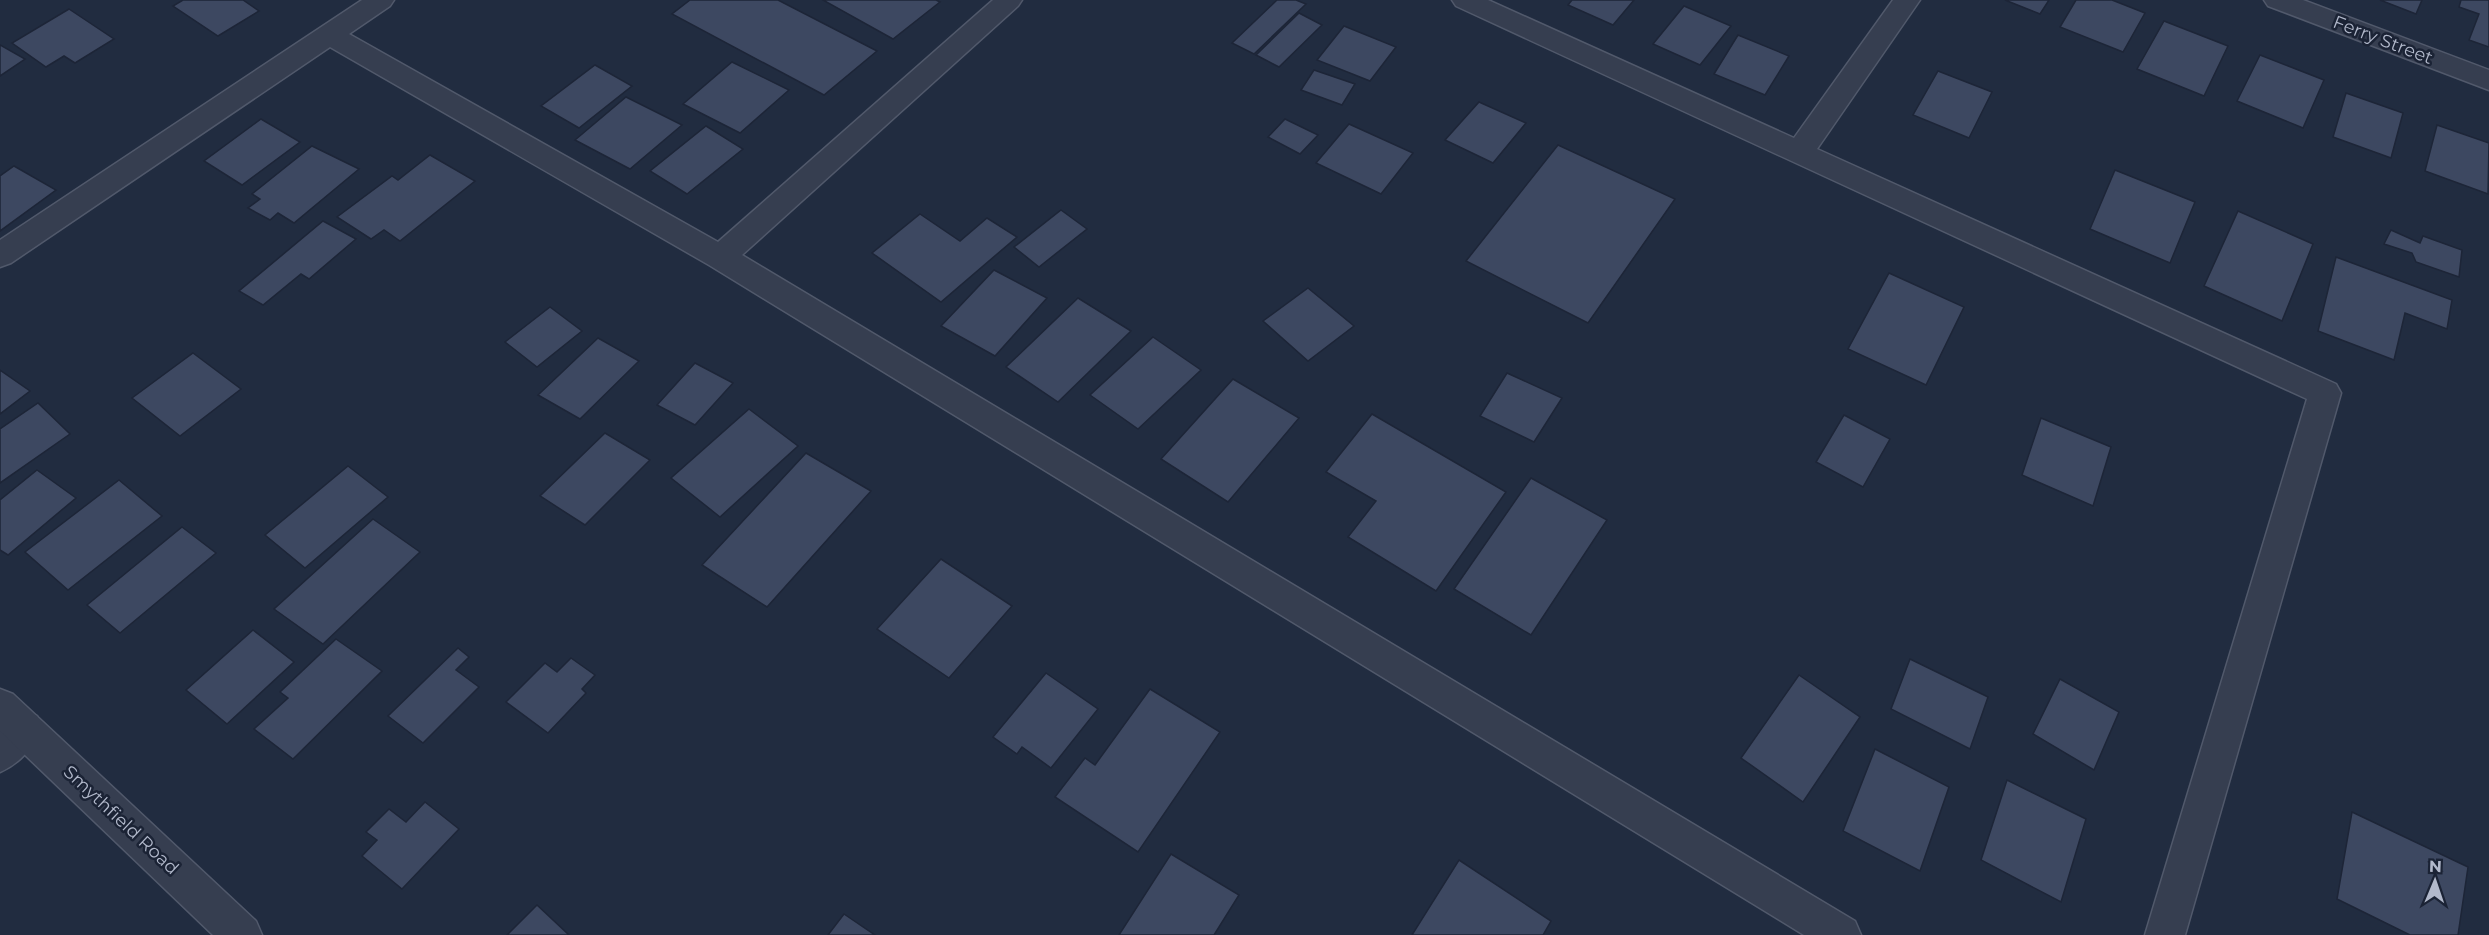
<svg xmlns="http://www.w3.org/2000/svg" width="2489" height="935" viewBox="0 0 2489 935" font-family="Montserrat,sans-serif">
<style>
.building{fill:#3d4861;stroke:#1d2537;stroke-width:1.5}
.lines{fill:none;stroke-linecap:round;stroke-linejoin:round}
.minor-casing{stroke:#51596b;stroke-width:3}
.tertiary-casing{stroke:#51596b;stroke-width:3}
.minor{fill:#363e50;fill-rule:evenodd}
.tertiary{fill:#363e50;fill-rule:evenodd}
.labels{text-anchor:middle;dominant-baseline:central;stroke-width:5;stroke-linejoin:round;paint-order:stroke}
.street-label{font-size:18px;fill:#b2b9cb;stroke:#1b2335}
</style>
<rect width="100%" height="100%" fill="#212c40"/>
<g class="building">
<polygon points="183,0 243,0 259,11 218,36 173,6"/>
<polygon points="690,0 778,0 877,51 824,95 672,14"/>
<polygon points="823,0 936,0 940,2 893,39"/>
<polygon points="1277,0 1296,0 1306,4 1254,54 1232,43"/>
<polygon points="1572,0 1634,0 1613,25 1568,5"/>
<polygon points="2005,0 2049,0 2040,14"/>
<polygon points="2076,0 2112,0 2145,13 2123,52 2060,27"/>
<polygon points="2380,0 2422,0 2416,14"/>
<polygon points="2461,0 2489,0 2489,47 2469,40 2479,14 2459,7"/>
<polygon points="1684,6 1731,26 1700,65 1653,44"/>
<polygon points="69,9 114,39 75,63 64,56 46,67 12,43"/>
<polygon points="1299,13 1322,25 1279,67 1256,55"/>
<polygon points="2164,21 2228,46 2204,96 2137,69"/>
<polygon points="1344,26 1396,47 1370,81 1317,60"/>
<polygon points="1738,35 1789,56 1765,95 1714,74"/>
<polygon points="0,45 25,59 0,76"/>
<polygon points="2260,55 2324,80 2303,128 2237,101"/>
<polygon points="732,62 789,90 740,133 683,104"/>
<polygon points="595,65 632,86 579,128 541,106"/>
<polygon points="1314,70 1355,84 1342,105 1301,90"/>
<polygon points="1938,71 1992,92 1969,138 1913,115"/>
<polygon points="2346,93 2403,113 2391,158 2333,137"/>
<polygon points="626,97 682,125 630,169 575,140"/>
<polygon points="1479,102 1526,123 1493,163 1445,140"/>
<polygon points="261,119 300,142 242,185 204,161"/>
<polygon points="1285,119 1318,135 1300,154 1268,137"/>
<polygon points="1349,124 1413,153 1381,194 1316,163"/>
<polygon points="2437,125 2489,143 2488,194 2425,171"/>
<polygon points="706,126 743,149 687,194 650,171"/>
<polygon points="1558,145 1675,199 1588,323 1466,261"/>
<polygon points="312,146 359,169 294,223 278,213 270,220 248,208 260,199 252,194"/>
<polygon points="430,155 475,181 400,241 384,230 371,239 337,217 392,176 398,180"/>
<polygon points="14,166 56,190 0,231 0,176"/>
<polygon points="2115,170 2195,202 2170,263 2090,229"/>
<polygon points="1061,210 1087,229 1039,267 1014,247"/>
<polygon points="2238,211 2313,244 2282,321 2204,286"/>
<polygon points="920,214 960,241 987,218 1017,237 941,302 872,253"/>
<polygon points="323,221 356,239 309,279 301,274 263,305 239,291"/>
<polygon points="2391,230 2420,243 2423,236 2462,250 2459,277 2416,262 2412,253 2384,244"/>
<polygon points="2336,257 2452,300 2447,329 2405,313 2394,360 2318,331"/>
<polygon points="994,270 1047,298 995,356 941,326"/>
<polygon points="1889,273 1964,307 1926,385 1848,349"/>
<polygon points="1308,288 1354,326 1308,361 1263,321"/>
<polygon points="1078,298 1131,331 1058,402 1006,367"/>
<polygon points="550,307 582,331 537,367 505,342"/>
<polygon points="1153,337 1201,370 1138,429 1090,395"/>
<polygon points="598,338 639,361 580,419 538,395"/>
<polygon points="193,353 241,389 180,436 132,398"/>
<polygon points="695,363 733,383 695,425 657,405"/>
<polygon points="0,370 30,391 0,414"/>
<polygon points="1507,373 1562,398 1534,442 1480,416"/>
<polygon points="1233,379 1299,418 1228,502 1161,459"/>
<polygon points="38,403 70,434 0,483 0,429"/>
<polygon points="749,409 798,446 720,517 671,478"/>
<polygon points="1372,414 1506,492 1436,591 1348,537 1376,501 1326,472"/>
<polygon points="1844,415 1890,439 1863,487 1816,462"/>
<polygon points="2041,418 2111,447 2093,506 2022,475"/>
<polygon points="605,433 650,460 585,525 540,496"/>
<polygon points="806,453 871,491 767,607 702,565"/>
<polygon points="348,466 388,497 305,568 265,535"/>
<polygon points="37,470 76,498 8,555 0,550 0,500"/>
<polygon points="1531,478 1607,520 1531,635 1454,589"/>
<polygon points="119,480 162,516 68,590 25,552"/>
<polygon points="373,519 420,552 323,644 274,609"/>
<polygon points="182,527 216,553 120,633 87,605"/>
<polygon points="941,559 1012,606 949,678 877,629"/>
<polygon points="253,630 294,662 227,724 186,690"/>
<polygon points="336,639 382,671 293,759 254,729 288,698 280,692"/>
<polygon points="458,648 469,657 456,670 479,687 423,743 388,716"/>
<polygon points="571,658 595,675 582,689 586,693 548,733 506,702 545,663 557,672"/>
<polygon points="1910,659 1988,697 1970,749 1891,709"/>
<polygon points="1046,673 1098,709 1051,768 1022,747 1017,754 993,737"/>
<polygon points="1799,675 1860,717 1803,802 1741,758"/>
<polygon points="2060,679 2119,712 2094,770 2033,734"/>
<polygon points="1150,689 1220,732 1138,852 1055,797 1085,758 1095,765"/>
<polygon points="1875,749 1949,787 1920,871 1843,831"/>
<polygon points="2007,780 2086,819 2061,902 1981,860"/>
<polygon points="425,802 459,829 402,889 362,856 377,840 366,832 389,809 406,822"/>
<polygon points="2352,812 2468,867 2458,935 2410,935 2337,899"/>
<polygon points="1171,854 1239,895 1214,935 1119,935"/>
<polygon points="1459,860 1551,921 1543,935 1412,935"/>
<polygon points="537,905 569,935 507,935"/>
<polygon points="844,914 875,935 828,935"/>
</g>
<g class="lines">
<g class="minor-casing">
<g id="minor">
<polygon points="362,0 394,0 390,6 349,34 718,242 993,0 1022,0 1018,6 742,255 1855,921 1861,935 1804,935 709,265 330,47 11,263 0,267 0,240"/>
<polygon points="1452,0 1488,0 1794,138 1893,0 1920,0 1817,149 2336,384 2341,393 2185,935 2145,935 2307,399 1456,6"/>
<polygon points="2264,0 2303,0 2489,70 2489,90 2268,6"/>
<path d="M24,710l13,6 5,12c-8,19 -23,36 -42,44v-45l11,-11z"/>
</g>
</g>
<g class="tertiary-casing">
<polygon id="tertiary" points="0,689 13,694 256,921 262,935 213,935 0,731"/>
</g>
<use href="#minor" class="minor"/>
<use href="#tertiary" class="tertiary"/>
</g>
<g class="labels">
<g class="street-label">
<text transform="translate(2383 40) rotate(21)">Ferry Street</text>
<text transform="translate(121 820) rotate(43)">Smythfield Road</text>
</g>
</g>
<g transform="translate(2435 881) rotate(2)" stroke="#1b2335" stroke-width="4.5" paint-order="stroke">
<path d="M0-4.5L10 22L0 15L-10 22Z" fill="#b2b9cb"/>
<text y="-9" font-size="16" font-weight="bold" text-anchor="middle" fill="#b2b9cb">N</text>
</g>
</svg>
